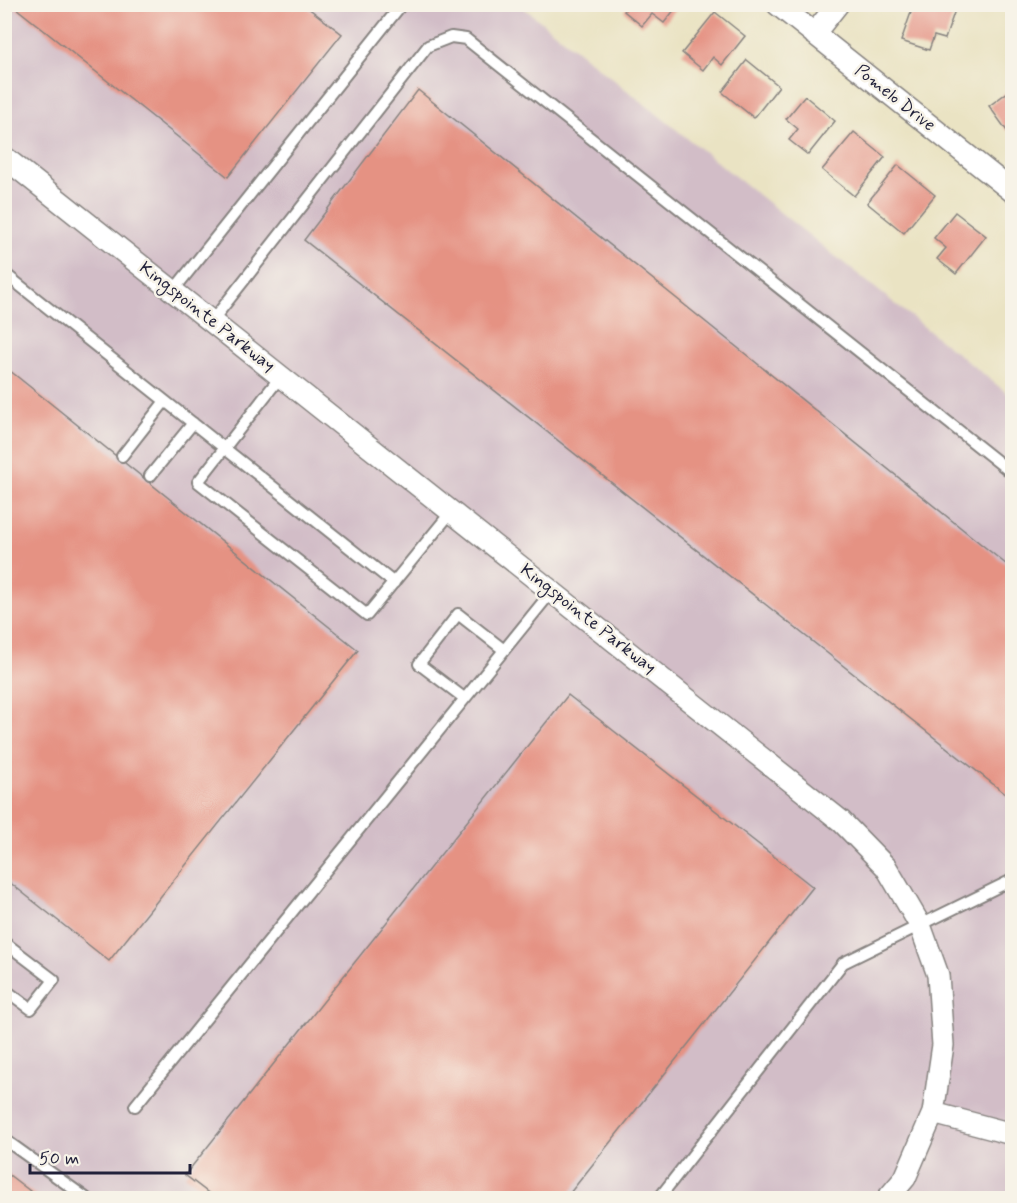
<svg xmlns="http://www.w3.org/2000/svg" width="1017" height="1203" font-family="Mynerve,sans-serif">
<rect width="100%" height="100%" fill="#f7f3e8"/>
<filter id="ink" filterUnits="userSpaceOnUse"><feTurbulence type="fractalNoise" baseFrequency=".0167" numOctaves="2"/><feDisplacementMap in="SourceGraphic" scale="12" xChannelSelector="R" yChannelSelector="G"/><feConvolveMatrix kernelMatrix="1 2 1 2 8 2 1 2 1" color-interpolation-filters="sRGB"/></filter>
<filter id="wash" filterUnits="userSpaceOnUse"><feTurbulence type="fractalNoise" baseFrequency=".008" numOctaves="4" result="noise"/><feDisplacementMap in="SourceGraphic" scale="24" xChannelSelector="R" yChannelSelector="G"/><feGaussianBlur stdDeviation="1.35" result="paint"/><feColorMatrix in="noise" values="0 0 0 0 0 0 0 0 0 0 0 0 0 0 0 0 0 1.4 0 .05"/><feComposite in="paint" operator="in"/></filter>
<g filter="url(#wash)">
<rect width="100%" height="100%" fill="#eae3c3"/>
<path fill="#d2bdc7" d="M 5,5 L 520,5 L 1012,397 L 1012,1198 L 5,1198 Z"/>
<g id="blocks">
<path fill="#e59283" d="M 11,4 L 303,4 L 342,34 L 228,177 Z
M 629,4 L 679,4 L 664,23 L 652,14 L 642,26 L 624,11 Z
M 914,4 L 957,4 L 945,39 L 934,36 L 929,50 L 901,41 Z
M 715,12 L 745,36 L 722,65 L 713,57 L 703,70 L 682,53 Z
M 747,60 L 779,86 L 754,118 L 722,92 Z
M 1012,89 L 1012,127 L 1007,131 L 989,106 Z
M 418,90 L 1012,569 L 1012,799 L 304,240 Z
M 805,96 L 835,121 L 808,155 L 789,140 L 798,129 L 786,119 Z
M 854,132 L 885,157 L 854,196 L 822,170 Z
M 898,165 L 935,195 L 904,233 L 867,203 Z
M 955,212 L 986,236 L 956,274 L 937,259 L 946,248 L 934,238 Z
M 4,366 L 358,650 L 109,961 L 4,878 Z
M 568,695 L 813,887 L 566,1198 L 215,1198 L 185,1175 Z
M 4,1171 L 39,1198 L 4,1198 Z"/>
</g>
</g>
<g filter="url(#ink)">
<use href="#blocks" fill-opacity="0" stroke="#86827f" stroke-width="1.5"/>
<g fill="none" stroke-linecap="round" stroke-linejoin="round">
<g stroke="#86827f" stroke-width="14">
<path id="lane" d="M 4,273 L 394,583
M 173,291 L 402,4
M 212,321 L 428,46 L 451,37 L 466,39 L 1012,473
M 281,376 L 198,482 L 367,615 L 452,511
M 122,456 L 165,401
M 150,476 L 193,423
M 464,698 L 419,664 L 458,614 L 504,650
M 4,942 L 54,980 L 31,1009 L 4,989
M 135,1106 L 552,591
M 4,1139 L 86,1198
M 659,1198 L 843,963 L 1012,880"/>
</g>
<g stroke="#86827f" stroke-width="24">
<path id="street" d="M 777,4 L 1012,191
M 814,34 L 838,4
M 4,157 L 841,821 L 886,867 L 920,925 L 938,975 L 943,1045 L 933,1113 L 905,1178 L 888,1198
M 933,1113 L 1012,1134"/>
</g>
<use href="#lane" stroke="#fff" stroke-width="10"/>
<use href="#street" stroke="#fff" stroke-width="21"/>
</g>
</g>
<g text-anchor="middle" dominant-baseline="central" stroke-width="5" stroke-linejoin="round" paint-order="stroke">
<g font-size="18" fill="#22223b" stroke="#f7f3e8">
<text transform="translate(895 98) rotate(38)">Pomelo Drive</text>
<text transform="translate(207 317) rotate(38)">Kingspointe Parkway</text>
<text transform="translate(588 619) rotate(38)">Kingspointe Parkway</text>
</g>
</g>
<rect width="1017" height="1203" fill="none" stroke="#f7f3e8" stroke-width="24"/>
<path d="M30 1164v9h160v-9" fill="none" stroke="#22223b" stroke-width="3"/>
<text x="39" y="1164" font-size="18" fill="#22223b" stroke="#f7f3e8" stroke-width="4.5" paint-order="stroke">50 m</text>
</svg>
